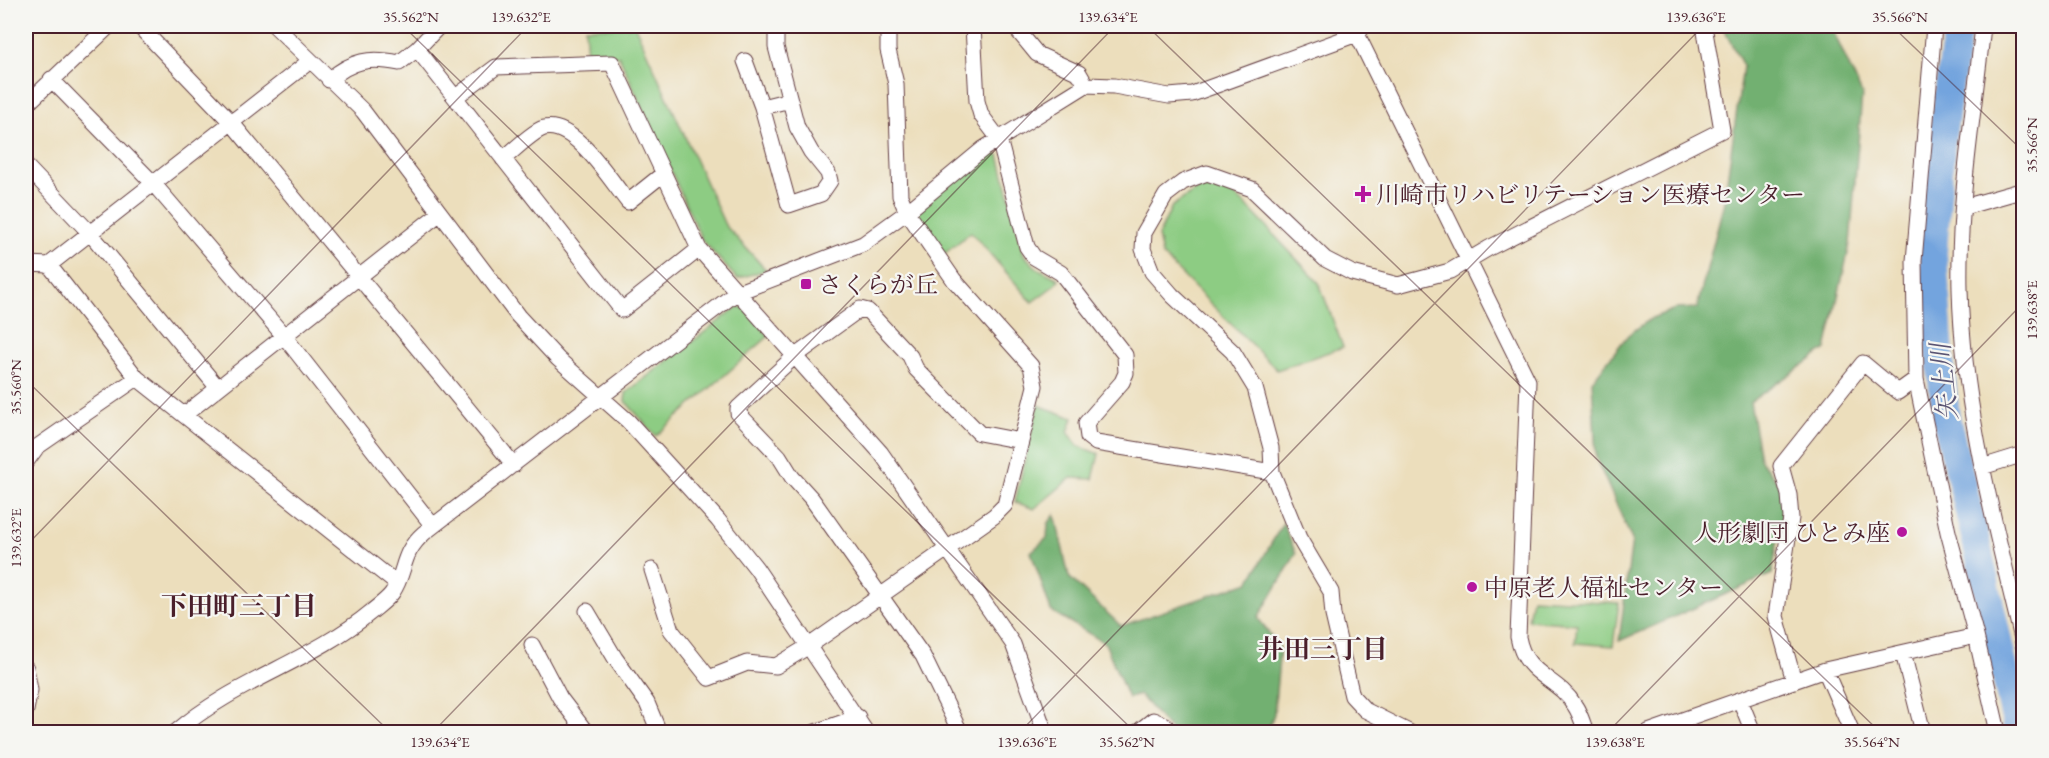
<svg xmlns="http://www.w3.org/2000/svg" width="2049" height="758" font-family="'EB Garamond','Noto Serif JP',serif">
<rect width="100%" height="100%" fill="#f6f6f2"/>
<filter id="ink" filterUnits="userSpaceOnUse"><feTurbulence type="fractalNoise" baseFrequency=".0167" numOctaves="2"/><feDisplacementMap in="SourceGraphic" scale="12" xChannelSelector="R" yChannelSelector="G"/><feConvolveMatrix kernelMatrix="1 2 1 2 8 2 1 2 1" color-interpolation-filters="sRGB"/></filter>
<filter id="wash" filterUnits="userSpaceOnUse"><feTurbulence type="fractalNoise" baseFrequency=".008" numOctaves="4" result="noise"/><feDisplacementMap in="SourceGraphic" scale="24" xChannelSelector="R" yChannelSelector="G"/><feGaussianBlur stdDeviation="1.35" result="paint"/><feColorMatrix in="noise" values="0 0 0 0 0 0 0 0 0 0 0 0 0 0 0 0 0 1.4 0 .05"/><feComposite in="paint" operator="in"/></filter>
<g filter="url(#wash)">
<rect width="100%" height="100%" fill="#ecdebc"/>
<path fill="#8dcc83" stroke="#6c7657" stroke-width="1.5" d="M 635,26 L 725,225 L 766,270 L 737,279 L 702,240 L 619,56 L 587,56 L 585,28 Z
M 989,152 L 999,155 L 1024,255 L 1037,268 L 1059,279 L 1055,285 L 1032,302 L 971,232 L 943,255 L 917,215 L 919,207 Z
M 1201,187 L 1229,191 L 1246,205 L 1319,283 L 1343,347 L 1277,370 L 1162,255 L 1158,236 L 1172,206 Z
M 737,307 L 744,307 L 769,336 L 656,436 L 625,401 L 626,393 Z
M 1038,405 L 1073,418 L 1068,432 L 1078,446 L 1099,454 L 1093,479 L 1071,478 L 1034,509 L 1015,502 Z
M 1532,598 L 1619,603 L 1613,646 L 1575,643 L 1577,624 L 1528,620 Z"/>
<path fill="#72b071" stroke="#5e684e" stroke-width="1.5" d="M 1722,26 L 1834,26 L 1834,33 L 1862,94 L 1850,244 L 1826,349 L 1750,402 L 1760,459 L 1786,494 L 1772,574 L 1619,641 L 1632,540 L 1596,458 L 1592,381 L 1628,335 L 1652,318 L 1675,309 L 1697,308 L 1724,202 L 1743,66 Z
M 1055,514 L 1069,577 L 1121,626 L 1249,582 L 1283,523 L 1296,554 L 1258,618 L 1280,648 L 1274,714 L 1267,732 L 1172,732 L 1140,695 L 1128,698 L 1105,643 L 1051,611 L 1031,552 L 1047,538 L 1048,524 Z"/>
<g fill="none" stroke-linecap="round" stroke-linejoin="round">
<path stroke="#73a4de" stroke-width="28" d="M 1958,26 L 1941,143 L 1933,253 L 1941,370 L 1946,418 L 1976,541 L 2018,732"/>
</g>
</g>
<g filter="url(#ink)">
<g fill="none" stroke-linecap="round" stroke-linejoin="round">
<g stroke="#623c41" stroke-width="17">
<path id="street" d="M 139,26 L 231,122 L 514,465
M 275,26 L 363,111 L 518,316 L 558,359 L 628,421 L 718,520 L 756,568 L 866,732
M 776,26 L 776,47 L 797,127 L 811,152 L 828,173 L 830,181 L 821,194 L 789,205 L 762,107 L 790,100
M 973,26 L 977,101 L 981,115 L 999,139 L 1027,247 L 1034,257 L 1061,273 L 1125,355 L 1126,373 L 1122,382 L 1086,423 L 1088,437 L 1096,443 L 1272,472
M 1014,26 L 1037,54 L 1079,73 L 1086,85
M 1934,26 L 1914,261 L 1916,379 L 1948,532 L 1976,636 L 1998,732
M 1983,26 C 1974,112 1958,201 1960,289 C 1963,411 1996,528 2024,647
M 1357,34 L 1528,381 L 1518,637 C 1525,677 1557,676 1575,706 C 1580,713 1583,724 1586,732
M 417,49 L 622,310 L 699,249
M 745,61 L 762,107
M 51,79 L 152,182 L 284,336 L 433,526
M 329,80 C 352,60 370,57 399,63 L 417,49 L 439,26
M 457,96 L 496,67 L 612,63 L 699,249 L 881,453 L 1013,644 L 1045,732
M 26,105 L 109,26
M 503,159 C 512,152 533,131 544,128 C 575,121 610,180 628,202 L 663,174
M 26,166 L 90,233 L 218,388
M 1964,207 L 2024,190
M 26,261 L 28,264 L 49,265 L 310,61
M 49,265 L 137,378 L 396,583
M 184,415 L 440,213
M 26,462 L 37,447 L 137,378
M 1982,467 L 2024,454
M 652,570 L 671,630 L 709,678 L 747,663 L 776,666 L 809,646 L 994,516 L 1005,505 L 1035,386 L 1031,366 L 954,280 L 907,212 L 900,196 L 896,84 L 888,50 L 888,26
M 587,611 L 615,658 L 647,703 L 659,732
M 532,645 L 560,698 L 586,732
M 1903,653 L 1923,732
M 26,668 L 30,690 L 26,710
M 1825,670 L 1852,732
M 1794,681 L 1776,616 L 1791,518 L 1789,495 L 1781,466 L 1863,363 L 1898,392 L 1916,379
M 1740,700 L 1753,732
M 176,732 C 234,681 312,661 371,612 C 378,606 387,600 392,593 C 407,571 400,554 424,533 L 736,293 L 863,244 L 907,212 L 983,149 L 1086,85 L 1114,86 L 1169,96 L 1192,94 L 1357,34 L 1364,26
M 815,732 L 858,717
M 960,732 L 923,656 L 812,499 L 792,477 L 779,456 L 738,413 L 738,408 L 794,357 L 860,309 L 868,311 L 910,356 L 916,369 L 979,433 L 1021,441
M 1138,732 L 1153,720 L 1165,725 L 1169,732
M 1409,732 L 1365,710 L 1352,696 L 1333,615 L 1331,592 L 1299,538 L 1272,472 L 1271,448 L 1255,388 L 1233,352 L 1172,295 L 1152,272 L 1143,249 L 1144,233 L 1166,195 L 1183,182 L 1207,173 L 1252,189 L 1325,259 L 1352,273 L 1398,285 L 1450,271 L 1489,248 L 1722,130 L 1704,26
M 1648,732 L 1825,670 L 1976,636"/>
</g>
<use href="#street" stroke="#fff" stroke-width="15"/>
</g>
</g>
<path fill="none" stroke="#4a1f2b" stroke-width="1.5" stroke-opacity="0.45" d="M 403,26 L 1135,732M 1147,26 L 1880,732M 1892,26 L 2024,152M 26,380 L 390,732M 26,546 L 528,26M 433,732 L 1115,26M 1020,732 L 1703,26M 1608,732 L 2024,302"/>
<g fill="#b5179e" stroke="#f6f6f2" stroke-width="2">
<path d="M1360 185h6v6h6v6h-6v6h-6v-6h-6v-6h6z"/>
<rect x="800" y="278" width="12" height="12" rx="3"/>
<circle cx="1902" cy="532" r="6"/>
<circle cx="1472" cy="587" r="6"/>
</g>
<g text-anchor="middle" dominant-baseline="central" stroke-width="4.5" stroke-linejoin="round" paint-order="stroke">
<g font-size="24" fill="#4a1f2b" stroke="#f6f6f2" text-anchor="start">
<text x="1376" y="194">川崎市リハビリテーション医療センター</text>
<text x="818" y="284">さくらが丘</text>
<text x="1890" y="532" text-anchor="end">人形劇団 ひとみ座</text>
<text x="1484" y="587">中原老人福祉センター</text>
</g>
<g font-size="26" font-style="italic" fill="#5a5473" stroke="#f6f6f2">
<text transform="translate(1944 382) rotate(-96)">矢上川</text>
</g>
<g font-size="26" font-weight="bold" fill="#4a1f2b" stroke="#f6f6f2">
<text x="239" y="606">下田町三丁目</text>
<text x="1323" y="649">井田三丁目</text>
</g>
</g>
<rect width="2049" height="758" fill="none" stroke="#f6f6f2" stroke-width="66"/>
<rect x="33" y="33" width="1983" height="692" fill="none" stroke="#4a1f2b" stroke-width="2"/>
<g font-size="15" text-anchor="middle" fill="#4a1f2b">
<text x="411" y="22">35.562°N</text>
<text x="521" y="22">139.632°E</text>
<text x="1108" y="22">139.634°E</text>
<text x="1696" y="22">139.636°E</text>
<text x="1900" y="22">35.566°N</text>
<text transform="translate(2032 145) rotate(-90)" y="5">35.566°N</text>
<text transform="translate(2032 310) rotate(-90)" y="5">139.638°E</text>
<text transform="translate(16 387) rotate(-90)" y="5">35.560°N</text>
<text transform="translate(16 538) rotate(-90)" y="5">139.632°E</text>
<text x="440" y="747">139.634°E</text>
<text x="1027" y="747">139.636°E</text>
<text x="1127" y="747">35.562°N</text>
<text x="1615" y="747">139.638°E</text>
<text x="1872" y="747">35.564°N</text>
</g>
</svg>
